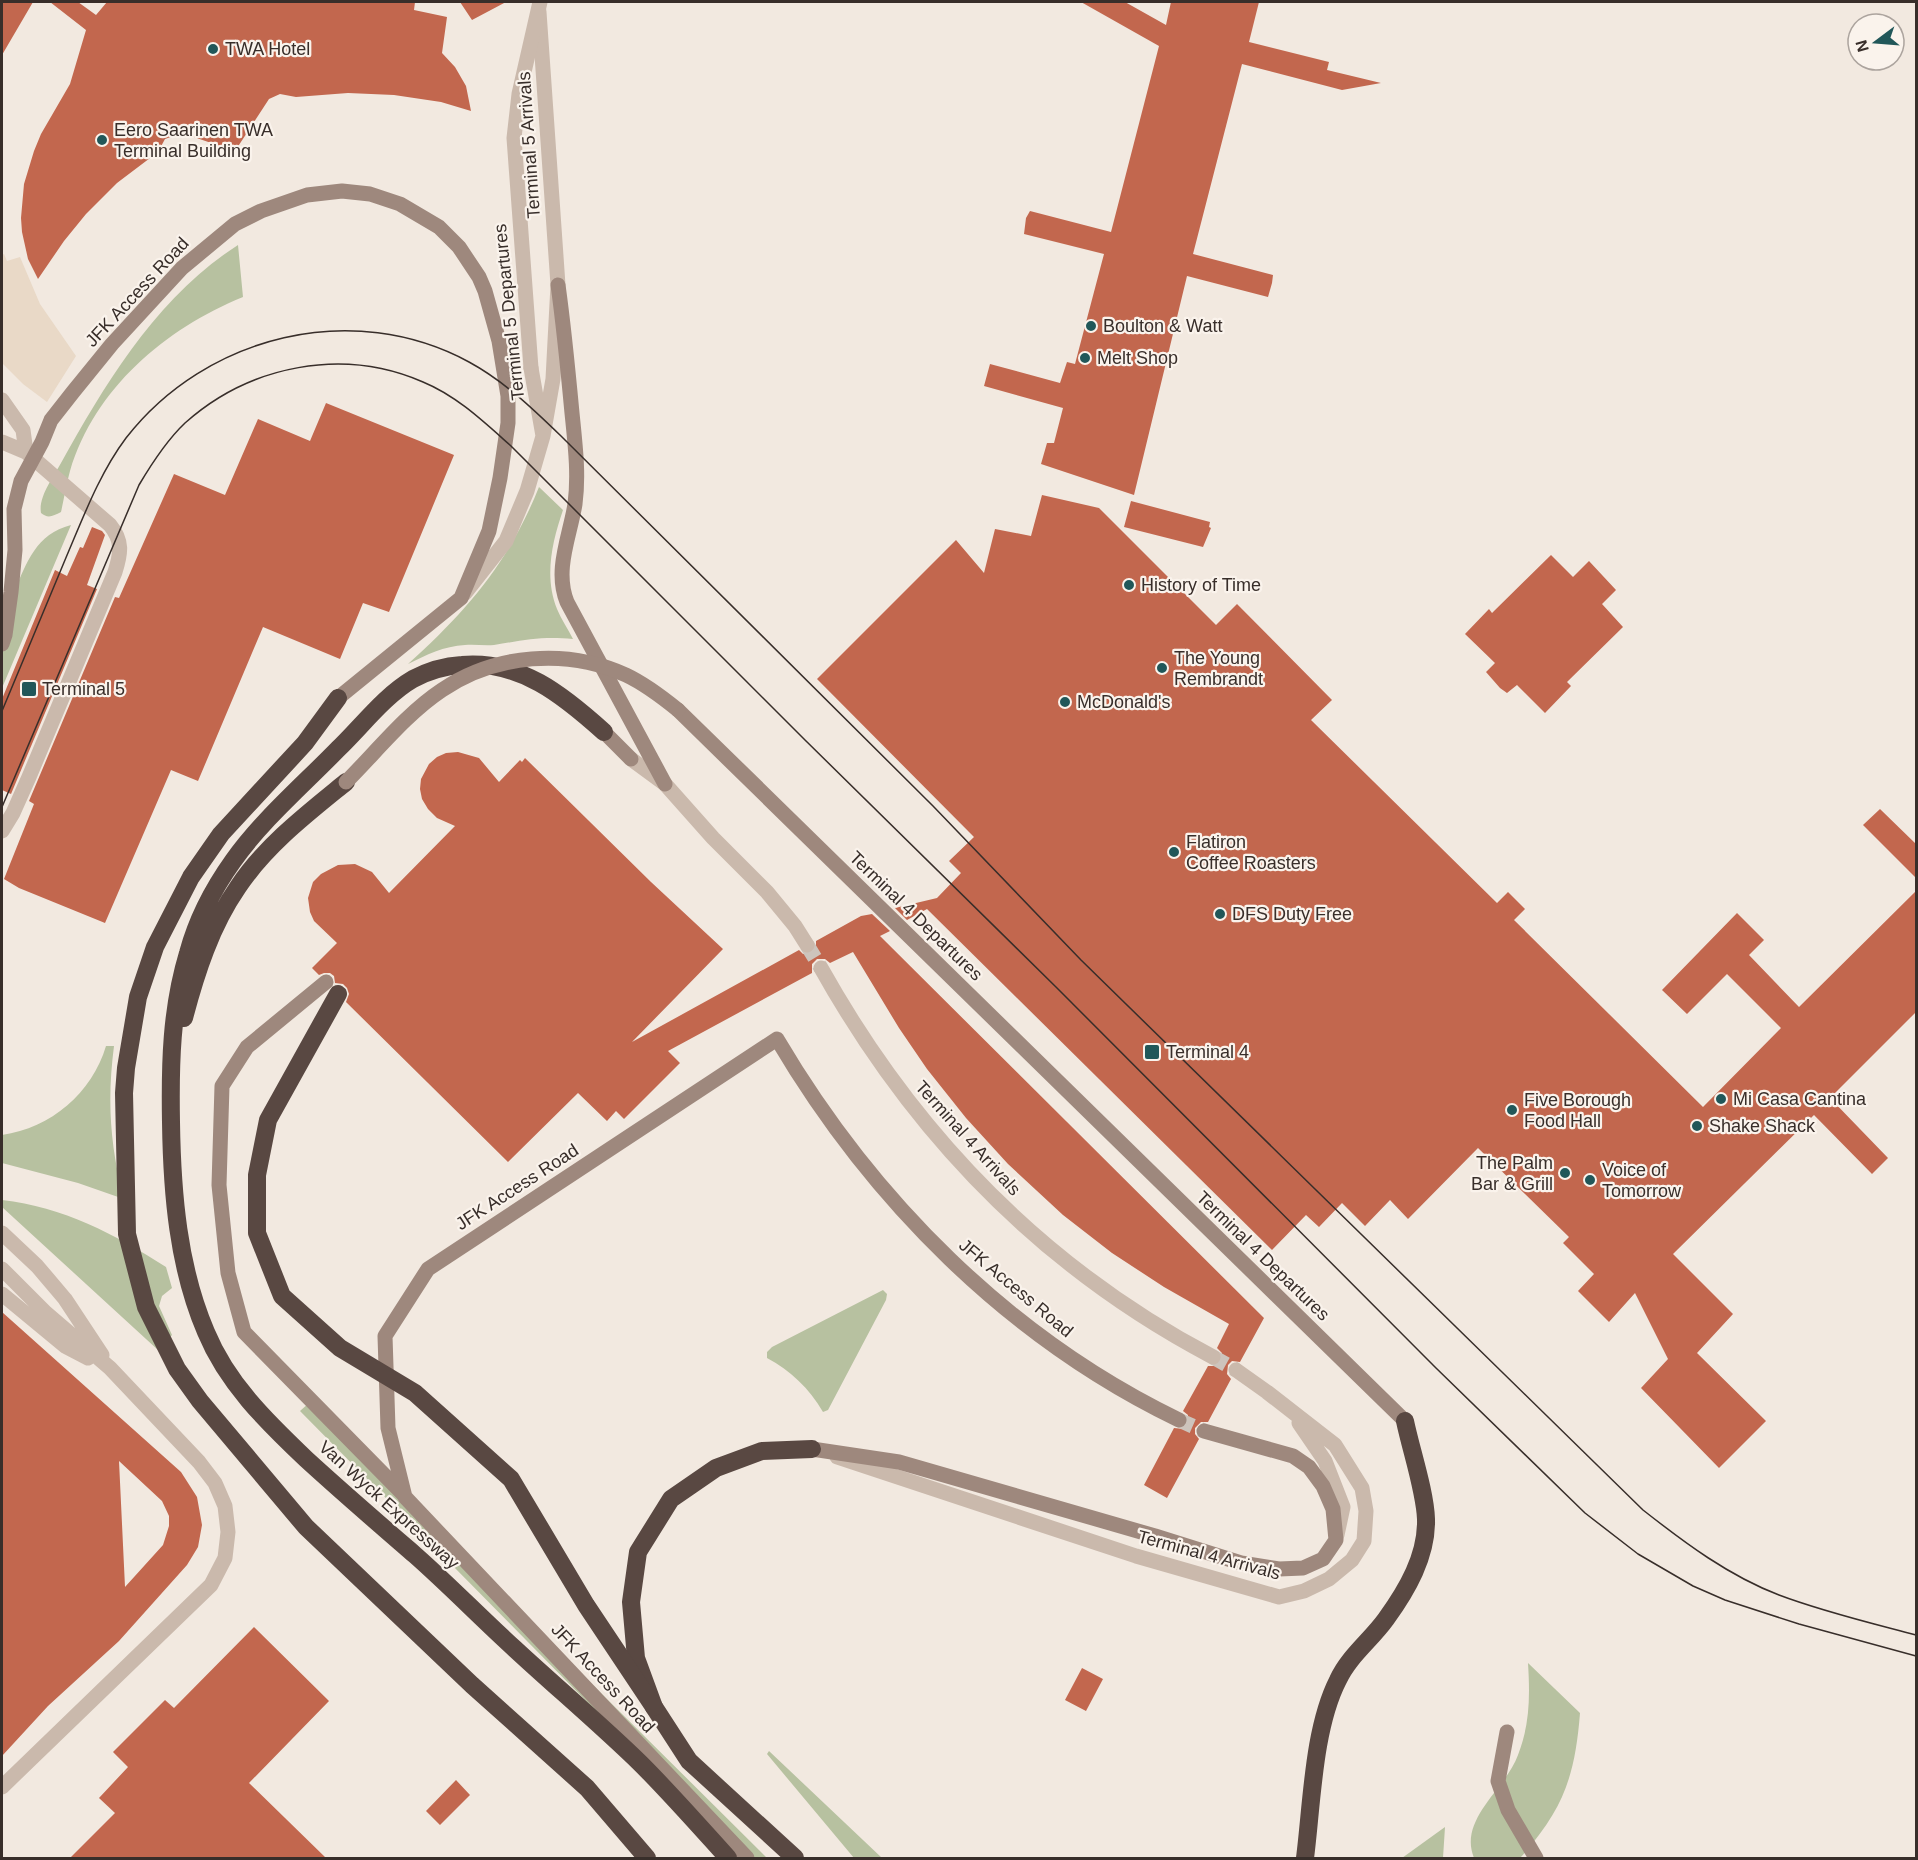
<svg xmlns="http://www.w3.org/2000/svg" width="1918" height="1860" font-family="Helvetica,sans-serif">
<rect width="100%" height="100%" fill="#f2e9e0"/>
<path fill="#b7c1a0" d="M 238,245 L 243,297 C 165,329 95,388 70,471 C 66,485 64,499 61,512 C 53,516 48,519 41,513 C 38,497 54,476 61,463 C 106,382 158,296 238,245 Z
M 539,487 L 563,510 C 552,542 544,577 557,609 C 561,619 568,629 573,639 C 542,636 524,640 494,645 C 484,646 475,644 465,645 C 444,646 426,655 408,664 C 467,611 509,562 539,487 Z
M 71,525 L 2,688 C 2,667 0,643 2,622 C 3,613 10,602 14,592 C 27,562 36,534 71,525 Z
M 106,1046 L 114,1046 C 107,1100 110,1144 123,1196 L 121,1198 L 78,1183 L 2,1163 L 2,1135 C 51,1128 92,1093 106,1046 Z
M 2,1200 C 63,1207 115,1234 166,1267 L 172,1288 L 162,1296 L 159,1306 L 172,1335 L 158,1350 L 2,1207 Z
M 883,1290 L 887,1294 L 886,1300 L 828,1410 L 823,1412 C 809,1388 791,1371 767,1358 L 767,1352 L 772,1347 Z
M 309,1403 L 767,1858 L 741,1858 L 300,1411 Z
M 1528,1663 L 1580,1713 C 1575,1777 1563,1810 1520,1858 L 1474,1858 C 1458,1819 1506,1789 1518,1755 C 1530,1724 1530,1696 1528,1663 Z
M 769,1751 L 882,1858 L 854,1858 L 767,1754 Z
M 1445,1827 L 1443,1858 L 1402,1858 Z"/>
<path fill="#e9d9c7" d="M 4,254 L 7,261 L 20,257 L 40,304 L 76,356 L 47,402 L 23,384 L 2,363 L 2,255 Z"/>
<path fill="#c2674e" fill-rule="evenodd" d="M 2,2 L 33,2 L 2,55 Z
M 50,2 L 78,2 L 96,15 L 107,2 L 415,2 L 414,10 L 447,17 L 442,53 L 455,67 L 466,86 L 471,111 L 441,102 L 394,95 L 348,93 L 296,97 L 280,94 L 269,99 L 237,148 L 220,146 L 182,133 L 165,139 L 158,152 L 117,183 L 86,214 L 64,241 L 38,279 L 28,259 L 22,232 L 21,218 L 24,184 L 34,151 L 41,134 L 70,84 L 86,30 Z
M 460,2 L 506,2 L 472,20 Z
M 1081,2 L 1125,2 L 1166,25 L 1171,2 L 1259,2 L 1249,42 L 1329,62 L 1327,70 L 1381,83 L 1342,90 L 1242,64 L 1193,254 L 1273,275 L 1272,283 L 1268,297 L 1187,276 L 1134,495 L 1041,464 L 1047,443 L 1054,443 L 1063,408 L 984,386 L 990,364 L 1060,383 L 1067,362 L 1075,364 L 1104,254 L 1024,234 L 1026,218 L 1030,211 L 1111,232 L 1159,46 Z
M 326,403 L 454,455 L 389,612 L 363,603 L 340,659 L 263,627 L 198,781 L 171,770 L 105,923 L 19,888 L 4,879 L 34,804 L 29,801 L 115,597 L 119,598 L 174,474 L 225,495 L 258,419 L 310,441 Z
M 1042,495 L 1099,508 L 1216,625 L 1237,604 L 1332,700 L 1311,720 L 1497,903 L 1508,892 L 1525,909 L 1514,920 L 1703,1107 L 1781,1028 L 1727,974 L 1687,1014 L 1662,990 L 1737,913 L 1764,940 L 1749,955 L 1799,1007 L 1917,890 L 1917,1011 L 1830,1098 L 1888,1158 L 1872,1174 L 1814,1115 L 1673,1254 L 1733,1314 L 1697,1353 L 1766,1421 L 1719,1468 L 1641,1388 L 1668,1359 L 1635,1293 L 1609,1322 L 1578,1291 L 1594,1274 L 1563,1243 L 1569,1237 L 1478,1148 L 1408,1219 L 1390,1200 L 1365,1226 L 1342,1203 L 1319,1227 L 1306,1215 L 1272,1250 L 927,909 L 907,920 L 895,908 L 937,898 L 961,873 L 949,861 L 974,837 L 817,679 L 956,540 L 984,573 L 995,529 L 1031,536 Z
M 1131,501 L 1210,522 L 1209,527 L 1211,528 L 1203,547 L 1124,527 Z
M 92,527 L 102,531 L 105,535 L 87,585 L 97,589 L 11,794 L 2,790 L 2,699 L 55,570 L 67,576 L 80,547 L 83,548 Z
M 1551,555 L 1573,577 L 1589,561 L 1616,590 L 1602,604 L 1623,627 L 1567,682 L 1571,686 L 1545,713 L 1517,685 L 1507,693 L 1500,688 L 1486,672 L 1495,663 L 1465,634 L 1489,609 L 1492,613 Z
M 458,752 L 479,758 L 499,782 L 520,760 L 522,762 L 525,758 L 651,882 L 723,949 L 632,1042 L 799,950 L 803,954 L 812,953 L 816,949 L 816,941 L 861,916 L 872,914 L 890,931 L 880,936 L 1264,1318 L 1240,1362 L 1232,1361 L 1228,1365 L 1227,1374 L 1231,1379 L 1208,1422 L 1201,1422 L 1195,1428 L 1195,1434 L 1199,1439 L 1167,1498 L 1144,1485 L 1174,1428 L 1184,1429 L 1188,1424 L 1188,1415 L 1183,1411 L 1208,1366 L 1217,1366 L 1222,1361 L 1222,1353 L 1217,1348 L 1229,1324 L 1164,1287 L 1112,1253 L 1063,1215 L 1008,1164 L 966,1118 L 927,1069 L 899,1028 L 853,952 L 830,963 L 825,959 L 817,959 L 812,964 L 812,973 L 668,1051 L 680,1063 L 624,1119 L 616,1111 L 607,1121 L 578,1093 L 508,1162 L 346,1002 L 349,994 L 347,988 L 343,984 L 335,983 L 334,976 L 330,973 L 324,973 L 319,975 L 312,968 L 337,943 L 314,921 L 310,912 L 308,898 L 313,882 L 321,874 L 338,865 L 355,864 L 372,872 L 389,893 L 455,826 L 437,818 L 428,809 L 422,799 L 420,789 L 421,779 L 429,764 L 437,757 L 446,753 Z
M 1880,809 L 1917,845 L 1917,879 L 1863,825 Z
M 2,1312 L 181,1472 L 197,1497 L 202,1525 L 198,1547 L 187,1565 L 119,1641 L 48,1706 L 2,1756 ZM 119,1461 L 162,1501 L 169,1516 L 169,1526 L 163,1545 L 125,1587 Z
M 254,1627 L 329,1701 L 249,1783 L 326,1858 L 70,1858 L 115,1813 L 99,1798 L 128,1767 L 113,1752 L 165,1700 L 174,1708 Z
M 1082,1668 L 1103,1679 L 1086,1711 L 1065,1700 Z
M 456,1780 L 470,1795 L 440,1825 L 426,1811 Z"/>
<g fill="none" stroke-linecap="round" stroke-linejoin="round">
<path stroke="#cdc4bc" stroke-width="15" stroke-dasharray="15 8" stroke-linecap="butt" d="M 807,945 L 821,968
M 1213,1357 L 1236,1370"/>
<path stroke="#cdc4bc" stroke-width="15" stroke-dasharray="15 8" stroke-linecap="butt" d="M 1179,1420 L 1204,1431"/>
<path stroke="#cab9ac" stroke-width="15" d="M 539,12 L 558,285 L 553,379 L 543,436
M 2,400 L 23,430 L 26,452 L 110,525 C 123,541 121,553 115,572 L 29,777 L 13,813 L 2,831
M 2,442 L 26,452
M 465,593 L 506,541 L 527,491 L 543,436 L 531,368
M 631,759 L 665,784 L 713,838 L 767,892 L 795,926 L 807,945
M 821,968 C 915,1136 1042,1267 1213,1357
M 2,1233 L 37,1266 L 65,1299 L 102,1355
M 2,1269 L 46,1313 L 110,1368 L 199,1462 L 215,1483 L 225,1506 L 228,1532 L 225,1558 L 211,1585 L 2,1787
M 2,1294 L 65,1346 L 88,1358
M 1299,1423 L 1325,1461 L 1343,1507 L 1337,1535
M 837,1457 L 1136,1556 L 1279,1597 L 1304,1591 L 1329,1579 L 1352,1560 L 1364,1541 L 1366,1511 L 1362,1488 L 1335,1445 L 1267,1392 L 1236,1370"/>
<path stroke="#9e887d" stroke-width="15" d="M 558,285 C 564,328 568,370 572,413 C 575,443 579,474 575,504 C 570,536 554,570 567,602 L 665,784
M 2,644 L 5,635 L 11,592 L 15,550 L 14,509 L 21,481 L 42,442 L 51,420 L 73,392 L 112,344 L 182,268 L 235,224 L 261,211 L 307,195 L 342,191 L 370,194 L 400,204 L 439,227 L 459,247 L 479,277 L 485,291 L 499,341 L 508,396 L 508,423 L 500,478 L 489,531 L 461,598 L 338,698
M 678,710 L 1405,1421
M 604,732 L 631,759
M 326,982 L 247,1047 L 222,1086 L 219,1185 L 228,1273 L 244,1332 L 405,1496
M 812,1449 L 899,1462 L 1155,1536 L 1241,1563 L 1279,1569 L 1303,1568 L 1323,1559 L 1336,1540 L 1333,1509 L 1323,1486 L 1309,1467 L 1293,1456 L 1204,1431
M 1507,1732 L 1498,1781 L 1508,1810 L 1536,1858
M 747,1858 L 405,1497 L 388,1428 L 385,1336 L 428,1269 L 777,1039 C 872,1200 1009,1338 1179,1420"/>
<path stroke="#594842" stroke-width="18" d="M 338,698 L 305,743 L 221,834 L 191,877 L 155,947 L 138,997 L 126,1068 L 124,1093 L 127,1234 L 146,1307 L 177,1369 L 200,1401 L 306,1527 L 472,1685 L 587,1788 L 647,1858
M 604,732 C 563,695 520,660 462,665 C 445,666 428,671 413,679 C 384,696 362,726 338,749 C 303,785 262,820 233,861 C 213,889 197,920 188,953 C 171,1009 170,1065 171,1122 C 172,1193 178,1267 206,1332 C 227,1383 266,1421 306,1459 C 342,1492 378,1523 415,1555 C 449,1585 481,1618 515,1649 C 556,1687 600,1724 641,1764 C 671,1794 700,1827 728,1858
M 184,1018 C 196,972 211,926 238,887 C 266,845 308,813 346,782
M 795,1858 L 689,1761 L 654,1707 L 636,1658 L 631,1602 L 638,1552 L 671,1499 L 716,1468 L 762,1451 L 812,1449
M 1305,1858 C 1312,1804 1313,1729 1338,1680 C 1349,1656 1371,1640 1386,1619 C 1407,1590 1427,1556 1426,1519 C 1425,1491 1411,1450 1405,1421"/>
<path stroke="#382e2a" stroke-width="1.5" d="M 2,711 C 23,660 44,610 65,560 C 83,518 99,474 126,438 C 206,335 353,299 469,362 C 504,381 532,408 561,436 L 933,806 L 1081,960 L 1643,1510 C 1685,1543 1729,1576 1779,1595 C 1824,1612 1871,1623 1916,1635
M 2,807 L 139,485 C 152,463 166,441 185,423 C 250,365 343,347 423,382 C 457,396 484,422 511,446 L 805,740 L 1057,988 L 1436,1368 L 1585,1513 L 1638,1554 L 1693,1586 L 1725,1600 L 1799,1624 L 1916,1656"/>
<path stroke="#cab9ac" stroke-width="15" d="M 531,368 L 514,138 L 519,94 L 540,2"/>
<path stroke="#9e887d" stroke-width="15" d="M 346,782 C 377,751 406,714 442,690 C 495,654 567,648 626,675 C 645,684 662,697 678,710"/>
<path stroke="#594842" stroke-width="18" d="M 338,994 L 268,1120 L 257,1175 L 257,1233 L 282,1296 L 340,1348 L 415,1393 L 511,1479 L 586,1605 L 654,1707"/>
</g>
<g fill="#215759" stroke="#faf3ec" stroke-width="2">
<circle cx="213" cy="49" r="6"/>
<circle cx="102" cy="140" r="6"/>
<circle cx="1091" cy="326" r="6"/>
<circle cx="1085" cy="358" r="6"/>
<circle cx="1129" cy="585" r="6"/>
<circle cx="1162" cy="668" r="6"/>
<rect x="21" y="681" width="16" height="16" rx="3"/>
<circle cx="1065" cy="702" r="6"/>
<circle cx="1174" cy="852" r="6"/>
<circle cx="1220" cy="914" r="6"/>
<rect x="1144" y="1044" width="16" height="16" rx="3"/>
<circle cx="1721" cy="1099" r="6"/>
<circle cx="1512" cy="1110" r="6"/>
<circle cx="1697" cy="1126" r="6"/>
<circle cx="1565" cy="1173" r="6"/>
<circle cx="1590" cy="1180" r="6"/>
</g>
<g text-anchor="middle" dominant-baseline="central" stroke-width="4.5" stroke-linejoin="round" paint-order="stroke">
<g font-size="18" fill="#382e2a" stroke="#faf3ec" text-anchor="start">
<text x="225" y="49">TWA Hotel</text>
<text x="114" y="130">Eero Saarinen TWA<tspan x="114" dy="21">Terminal Building</tspan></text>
<text x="1103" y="326">Boulton &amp; Watt</text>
<text x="1097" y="358">Melt Shop</text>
<text x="1141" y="585">History of Time</text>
<text x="1174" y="658">The Young<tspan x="1174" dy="21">Rembrandt</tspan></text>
<text x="42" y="689">Terminal 5</text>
<text x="1077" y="702">McDonald's</text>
<text x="1186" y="842">Flatiron<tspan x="1186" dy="21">Coffee Roasters</tspan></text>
<text x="1232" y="914">DFS Duty Free</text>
<text x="1166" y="1052">Terminal 4</text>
<text x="1733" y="1099">Mi Casa Cantina</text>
<text x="1524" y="1100">Five Borough<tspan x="1524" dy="21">Food Hall</tspan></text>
<text x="1709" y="1126">Shake Shack</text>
<text x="1553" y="1163" text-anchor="end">The Palm<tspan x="1553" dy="21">Bar &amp; Grill</tspan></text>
<text x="1602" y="1170">Voice of<tspan x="1602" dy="21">Tomorrow</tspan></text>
</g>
<g font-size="18" fill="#382e2a" stroke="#faf3ec">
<text transform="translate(529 145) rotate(-94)">Terminal 5 Arrivals</text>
<text transform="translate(137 292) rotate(-47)">JFK Access Road</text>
<text transform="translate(509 312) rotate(-96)">Terminal 5 Departures</text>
<text transform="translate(916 916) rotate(44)">Terminal 4 Departures</text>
<text transform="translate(968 1138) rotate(48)">Terminal 4 Arrivals</text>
<text transform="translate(517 1187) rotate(-33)">JFK Access Road</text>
<text transform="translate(1263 1256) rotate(44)">Terminal 4 Departures</text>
<text transform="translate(1016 1288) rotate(40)">JFK Access Road</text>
<text transform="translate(389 1505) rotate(42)">Van Wyck Expressway</text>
<text transform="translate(1209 1555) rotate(15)">Terminal 4 Arrivals</text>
<text transform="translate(603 1678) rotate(47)">JFK Access Road</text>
</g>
</g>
<rect width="1918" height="1860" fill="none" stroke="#382e2a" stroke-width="6"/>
<g transform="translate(1876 42) rotate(254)"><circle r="28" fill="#faf3ec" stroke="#aca49e" stroke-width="1.5"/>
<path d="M0-4.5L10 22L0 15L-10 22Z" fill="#215759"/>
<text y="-9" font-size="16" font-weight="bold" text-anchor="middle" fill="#382e2a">N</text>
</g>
</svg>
